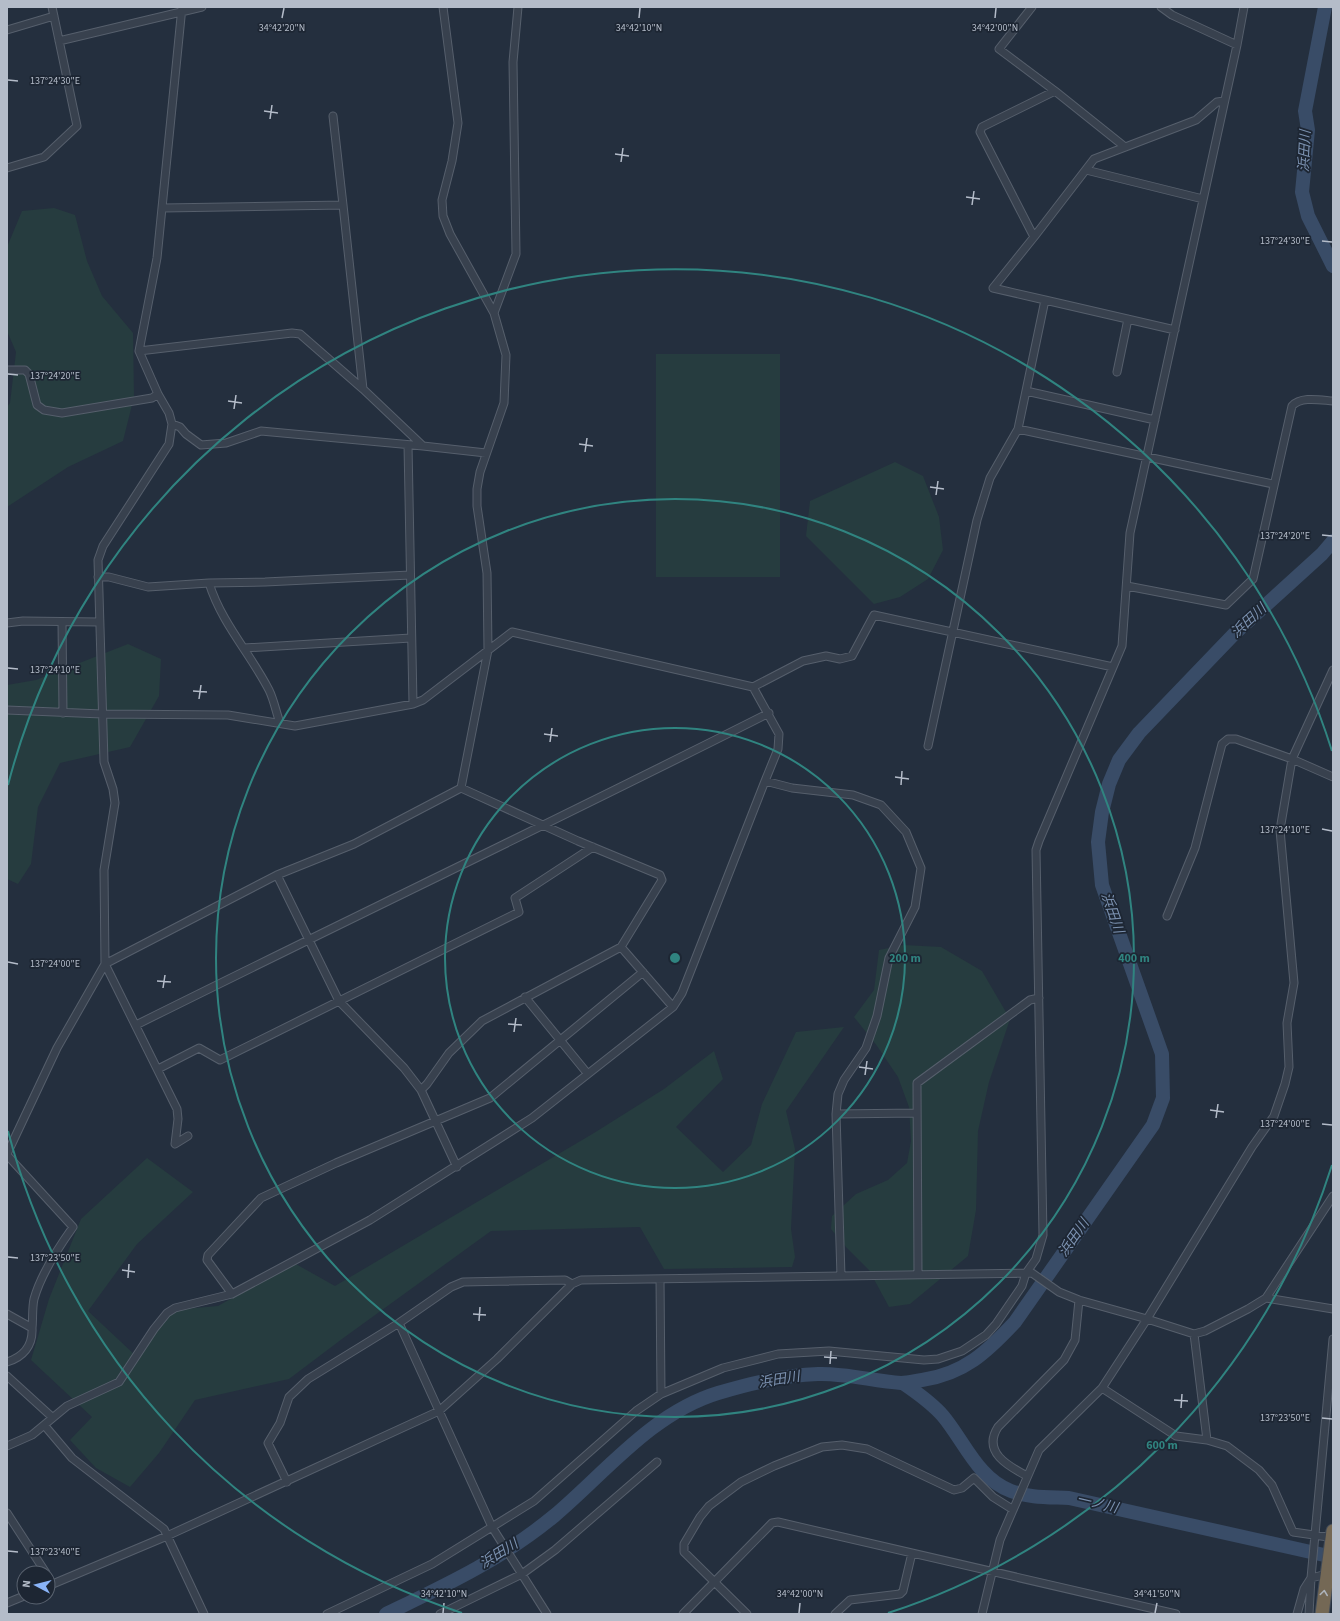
<svg xmlns="http://www.w3.org/2000/svg" width="1340" height="1621" font-family="'Source Sans 3','Noto Sans JP',sans-serif">
<rect width="100%" height="100%" fill="#242f3e"/>
<path fill="#263c3f" d="M 54,208 L 75,215 L 87,261 L 102,296 L 133,333 L 134,397 L 123,441 L 68,467 L 7,507 L 7,407 L 10,403 L 16,352 L 7,331 L 7,247 L 22,211 Z
M 656,354 L 780,354 L 780,577 L 656,577 Z
M 895,462 L 923,476 L 939,517 L 943,550 L 928,579 L 900,597 L 874,604 L 806,536 L 810,501 Z
M 128,644 L 161,659 L 159,696 L 130,747 L 60,763 L 38,807 L 31,864 L 18,884 L 7,879 L 7,685 L 36,680 Z
M 904,945 L 941,947 L 982,971 L 1010,1019 L 989,1082 L 978,1131 L 976,1210 L 968,1256 L 910,1304 L 889,1307 L 869,1270 L 846,1247 L 831,1229 L 832,1216 L 856,1194 L 888,1180 L 907,1163 L 911,1141 L 909,1107 L 898,1077 L 877,1046 L 854,1017 L 874,990 L 879,950 Z
M 844,1027 L 786,1111 L 795,1149 L 791,1229 L 795,1257 L 792,1267 L 664,1269 L 640,1227 L 491,1231 L 342,1339 L 289,1379 L 195,1400 L 159,1453 L 130,1487 L 96,1468 L 70,1440 L 92,1417 L 31,1360 L 49,1299 L 81,1219 L 147,1158 L 193,1192 L 137,1244 L 88,1311 L 136,1356 L 173,1310 L 218,1306 L 294,1263 L 335,1286 L 594,1133 L 664,1089 L 714,1051 L 723,1079 L 676,1127 L 723,1172 L 751,1145 L 762,1104 L 796,1032 Z"/>
<g fill="none" stroke-linecap="round" stroke-linejoin="round">
<path stroke="#394c67" stroke-width="14" d="M 1325,7 L 1305,111 L 1308,130 L 1302,192 L 1308,216 L 1333,266
M 903,1383 C 917,1393 931,1402 943,1416 C 964,1441 978,1479 1011,1491 C 1029,1498 1050,1497 1069,1498 L 1333,1557
M 386,1614 C 446,1585 502,1559 554,1516 C 605,1473 652,1413 718,1393 C 751,1383 784,1375 818,1374 C 845,1373 873,1381 901,1383 C 908,1383 915,1381 922,1380 C 964,1374 987,1352 1015,1322 L 1153,1125 L 1163,1098 L 1162,1054 L 1102,885 L 1098,842 L 1102,812 L 1109,784 L 1119,760 L 1139,733 L 1235,633 L 1322,554 L 1333,541"/>
<g stroke="#565f6c" stroke-width="9">
<path id="street" d="M 443,7 L 458,123 L 452,161 L 442,200 L 443,216 L 450,234 L 494,313
M 1161,7 L 1172,15 L 1237,45
M 7,30 L 54,16
M 59,41 L 202,7
M 1055,91 L 1125,147
M 333,116 L 343,205
M 7,168 L 44,157 L 77,126 L 52,7
M 1086,170 L 1203,199
M 163,208 L 343,205 L 363,389 L 423,446 L 486,453
M 1034,237 L 1094,159 L 1196,120 L 1217,102 L 1224,101
M 1045,300 L 1175,330
M 139,351 L 292,333 L 300,334 L 363,389
M 7,370 L 25,370 L 29,374 L 37,405 L 44,410 L 62,413 L 152,398 L 158,394
M 1117,372 L 1128,319
M 1026,391 L 1155,420
M 172,424 L 180,427 L 186,434 L 201,445 L 226,443 L 261,431 L 423,446
M 1018,429 L 1273,484
M 408,445 L 413,704
M 98,577 L 109,577 L 148,587 L 209,583 L 265,582 L 410,575
M 209,583 C 222,624 250,653 269,690 C 274,700 276,712 280,723
M 1127,586 L 1226,605 L 1253,579 L 1292,406 C 1301,396 1320,400 1333,401
M 62,622 L 63,713
M 7,623 L 23,621 L 99,622
M 244,648 L 411,638
M 1333,670 L 1292,759 L 1280,830 L 1294,983 L 1287,1023 L 1289,1067 L 1285,1084 L 1274,1116 L 1252,1147 L 1147,1319 L 1194,1334 L 1205,1331 L 1248,1309 L 1266,1298 L 1333,1196
M 753,687 L 803,661 L 826,656 L 840,659 L 852,656 L 874,615 L 1113,667
M 7,710 L 102,714 L 228,715 L 295,726 L 413,704 L 423,700 L 512,632 L 753,687 L 779,734 L 778,749 L 765,781 L 792,788 L 853,795 L 881,805 L 906,832 L 921,868 L 915,907 L 889,958 L 877,1016 L 866,1048 L 844,1080 L 838,1094 L 836,1114 L 841,1276
M 928,746 L 977,520 L 990,478 L 1018,429 L 1045,300 L 993,288 L 1034,237 L 980,132 L 982,127 L 1055,91 L 999,49 L 1032,7
M 277,875 L 339,1001 L 404,1068 L 421,1090 L 457,1167
M 1167,916 L 1195,848 L 1222,744 L 1228,739 L 1236,739 L 1292,759 L 1333,777
M 621,947 L 673,1007
M 525,997 L 587,1073
M 136,1025 C 347,920 559,819 769,713
M 158,1069 L 199,1048 L 220,1060 L 519,912 L 515,898 L 593,847
M 421,1090 L 427,1084 L 449,1053 L 482,1021 L 621,947 L 662,880 L 660,875 L 578,841 L 461,788
M 836,1114 L 916,1113
M 188,1136 L 175,1144 L 178,1119 L 177,1109 L 105,964 L 277,875 L 354,844 L 461,788 L 488,650 L 487,573 L 477,506 L 477,489 L 480,472 L 504,403 L 506,355 L 494,313 L 516,254 L 513,62 L 518,7
M 7,1154 L 57,1048 L 105,964 L 104,870 L 115,803 L 113,789 L 104,762 L 98,560 L 103,546 L 169,444 L 172,424 L 169,413 L 158,394 L 139,351 L 157,258 L 182,7
M 7,1155 L 73,1227 C 58,1248 41,1274 34,1299 C 32,1308 33,1319 32,1328
M 918,1274 L 917,1083 L 1030,1000 L 1039,998
M 660,1279 L 661,1394
M 232,1294 L 207,1260 L 208,1255 L 261,1198 L 336,1163 L 490,1098 L 643,972
M 1266,1298 L 1333,1309
M 7,1314 L 32,1328 C 33,1346 23,1357 7,1362
M 399,1323 L 492,1527 L 547,1614
M 1194,1334 L 1207,1440
M 7,1376 L 52,1417
M 1102,1388 L 1176,1436 L 1207,1440 L 1227,1446 L 1259,1470 L 1272,1485 L 1293,1532 L 1328,1537
M 45,1426 L 72,1458 L 164,1529 L 204,1614
M 7,1446 L 32,1435 L 67,1406 L 119,1382 L 154,1329 L 167,1313 L 175,1308 L 232,1294 L 370,1220 L 532,1118 L 673,1007 L 682,993 L 765,781
M 1027,1476 C 1008,1466 982,1452 998,1427 L 1064,1360 L 1075,1340 L 1079,1300
M 287,1482 L 268,1443 L 280,1423 L 289,1397 L 308,1379 L 399,1323 L 451,1287 L 463,1282 L 565,1280 L 572,1284
M 7,1513 L 46,1573
M 48,1586 L 167,1536 L 439,1411 L 497,1359 L 572,1284 L 581,1280 L 1032,1273 L 1059,1292 L 1079,1300 L 1147,1319 L 1102,1388 L 1039,1450 L 1000,1540 L 982,1614
M 7,1603 L 24,1596
M 327,1614 L 432,1564 L 534,1501 L 636,1411 L 661,1394 L 723,1368 L 778,1354 L 829,1351 L 924,1360 L 938,1359 L 962,1351 L 986,1335 L 996,1324 L 1022,1286 L 1026,1273 L 1036,1259 L 1043,1235 L 1036,850 L 1039,841 L 1122,646 L 1130,533 L 1237,45 L 1244,7
M 440,1614 L 522,1574 L 555,1550 L 657,1462
M 683,1614 L 772,1523 L 778,1522 L 1176,1614
M 747,1614 L 684,1552 L 684,1544 L 700,1517 L 709,1506 L 741,1482 L 774,1466 L 822,1447 L 842,1445 L 867,1449 L 954,1490 L 962,1488 L 974,1478 L 993,1497 L 1012,1509
M 835,1614 L 850,1600 L 900,1594 L 903,1591 L 912,1553
M 1297,1614 L 1304,1589 L 1311,1578 L 1323,1575
M 1309,1614 L 1311,1578 L 1333,1339"/>
</g>
<g stroke="#434c59" stroke-width="15">
<path id="highway" d="M 1322,1614 L 1333,1531"/>
</g>
<use href="#street" stroke="#38414e" stroke-width="7"/>
<use href="#highway" stroke="#746855" stroke-width="13"/>
</g>
<defs><path id="oneway-chevron" d="M-2-3.5L2.5 0L-2 3.5" fill="none" stroke-width="1.6" stroke-linecap="round" stroke-linejoin="round"/></defs>
<use stroke="#aeb4bd" href="#oneway-chevron" transform="translate(1324 1593) rotate(-82)"/>
<path fill="none" stroke="#b4bcc9" stroke-width="1.5" d="M 282,18 L 284,8M 639,18 L 640,8M 995,18 L 996,8M 8,80 L 18,81M 264,111 L 278,113M 270,119 L 272,105M 615,154 L 629,156M 621,162 L 623,148M 966,197 L 980,199M 972,205 L 974,191M 1322,241 L 1332,242M 8,374 L 18,375M 228,401 L 242,403M 234,409 L 236,395M 579,444 L 593,446M 585,452 L 587,438M 930,487 L 944,489M 936,495 L 938,481M 1322,535 L 1332,536M 8,668 L 18,669M 193,691 L 207,692M 199,699 L 201,685M 544,734 L 558,736M 550,742 L 552,728M 895,777 L 909,779M 901,785 L 902,771M 1322,829 L 1332,831M 8,962 L 18,964M 157,981 L 171,982M 163,988 L 165,975M 508,1024 L 522,1025M 514,1032 L 516,1018M 859,1067 L 873,1069M 865,1075 L 867,1061M 1210,1110 L 1224,1112M 1216,1118 L 1218,1104M 1322,1124 L 1332,1125M 8,1257 L 18,1258M 122,1270 L 135,1272M 128,1278 L 129,1264M 473,1314 L 486,1315M 479,1321 L 480,1307M 824,1357 L 837,1358M 830,1364 L 831,1351M 1174,1400 L 1188,1401M 1181,1408 L 1182,1394M 1322,1418 L 1332,1419M 8,1551 L 18,1552M 443,1613 L 444,1603M 799,1613 L 800,1603M 1155,1613 L 1157,1603"/>
<g fill="none" stroke="#308480" stroke-width="2">
<circle cx="675" cy="958" r="230"/>
<circle cx="675" cy="958" r="459"/>
<path d="M1332 1165A689 689 0 0 1 888 1613M462 1613A689 689 0 0 1 8 1131M8 785A689 689 0 0 1 1332 751"/>
</g>
<g text-anchor="middle" dominant-baseline="central" stroke-width="3.5" stroke-linejoin="round" paint-order="stroke">
<g font-size="14" font-style="italic" fill="#7c92b1" stroke="#1d2633">
<text transform="translate(1305 151) rotate(-87)">浜田川</text>
<text transform="translate(1249 621) rotate(-43)">浜田川</text>
<text transform="translate(1112 913) rotate(71)">浜田川</text>
<text transform="translate(1074 1238) rotate(-55)">浜田川</text>
<text transform="translate(779 1380) rotate(-9)">浜田川</text>
<text transform="translate(1097 1504) rotate(13)">一ノ川</text>
<text transform="translate(499 1554) rotate(-32)">浜田川</text>
</g>
</g>
<g font-size="10" text-anchor="middle" fill="#b4bcc9" stroke="#1d2633" stroke-width="3.5" stroke-linejoin="round" paint-order="stroke">
<text x="282" y="31">34°42'20"N</text>
<text x="639" y="31">34°42'10"N</text>
<text x="995" y="31">34°42'00"N</text>
<text x="55" y="84">137°24'30"E</text>
<text x="1285" y="244">137°24'30"E</text>
<text x="55" y="379">137°24'20"E</text>
<text x="1285" y="539">137°24'20"E</text>
<text x="55" y="673">137°24'10"E</text>
<text x="1285" y="833">137°24'10"E</text>
<text x="55" y="967">137°24'00"E</text>
<text x="1285" y="1127">137°24'00"E</text>
<text x="55" y="1261">137°23'50"E</text>
<text x="1285" y="1421">137°23'50"E</text>
<text x="55" y="1555">137°23'40"E</text>
<text x="444" y="1597">34°42'10"N</text>
<text x="800" y="1597">34°42'00"N</text>
<text x="1157" y="1597">34°41'50"N</text>
</g>
<circle cx="675" cy="958" r="6" fill="#308480" stroke="#1d2633" stroke-width="2"/>
<g font-size="12" text-anchor="middle" font-weight="bold" fill="#308480" stroke="#1d2633" stroke-width="3.5" stroke-linejoin="round" paint-order="stroke">
<text x="905" y="962">200 m</text>
<text x="1134" y="962">400 m</text>
<text x="1162" y="1449">600 m</text>
</g>
<rect width="1340" height="1621" fill="none" stroke="#b4bcc9" stroke-width="16"/>
<g transform="translate(36 1585) rotate(277)"><circle r="19" fill="#1d2633" stroke="#59626f"/>
<path d="M0-3L7 15L0 10L-7 15Z" fill="#8ab4f8"/>
<text y="-6" font-size="11" font-weight="bold" text-anchor="middle" fill="#b4bcc9">N</text>
</g>
</svg>
